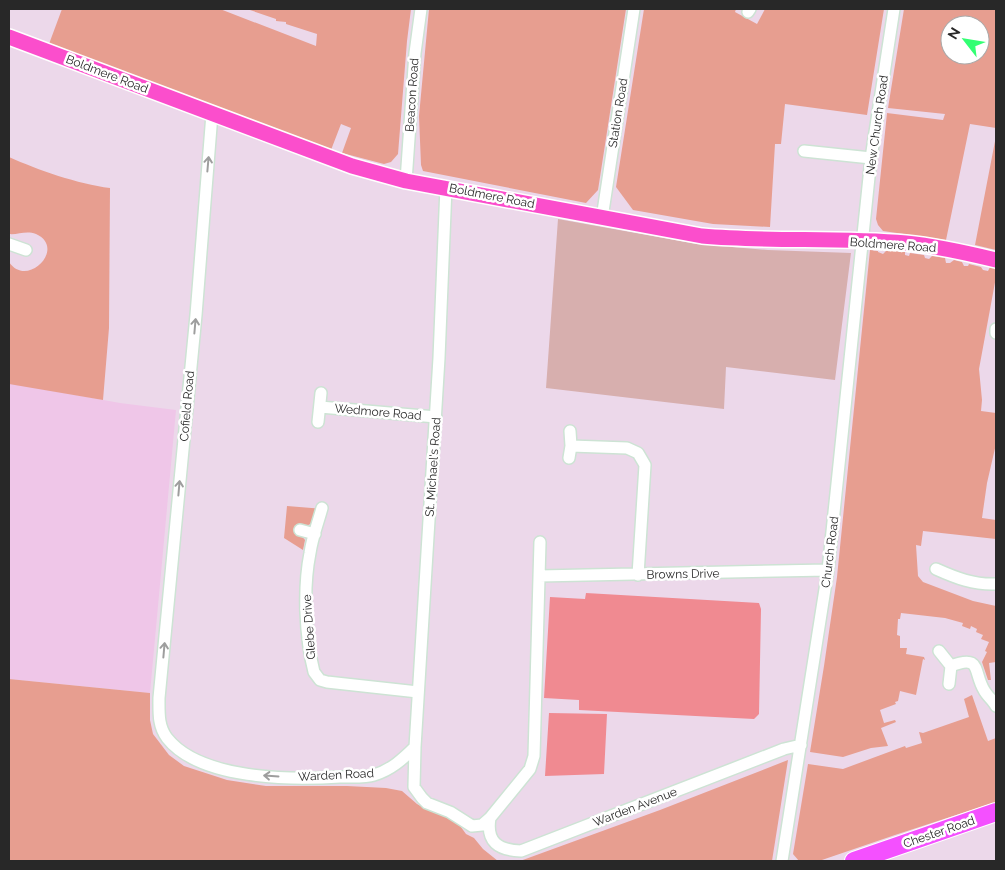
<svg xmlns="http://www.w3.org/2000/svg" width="1005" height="870" font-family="Raleway,sans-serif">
<rect width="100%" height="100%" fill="#ecd8ea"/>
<path fill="#efc6e8" d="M 9,383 L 120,403 L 176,410 L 150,693 L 9,679 Z"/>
<path fill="#e79e90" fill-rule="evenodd" d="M 62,9 L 220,9 L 316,46 L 317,34 L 286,24 L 286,22 L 276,21 L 276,19 L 247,9 L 411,9 L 407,41 L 398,154 L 391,162 L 384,164 L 342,153 L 351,128 L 341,124 L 331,150 L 49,44 Z
M 429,9 L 626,9 L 598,190 L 586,203 L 423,171 L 421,165 L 419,116 Z
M 644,9 L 736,9 L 735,12 L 757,24 L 765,9 L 884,9 L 867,115 L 785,104 L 781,144 L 775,144 L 770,227 L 713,224 L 633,210 L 616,187 Z
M 904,9 L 996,9 L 996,128 L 970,124 L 946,240 L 883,231 L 878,225 L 876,219 L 887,113 L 943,120 L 945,114 L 888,108 ZM 950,25 L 980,25 L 980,55 L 950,55 Z
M 996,136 L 996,250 L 975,245 Z
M 9,157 C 38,170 78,184 110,188 L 109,328 L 103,400 L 9,384 L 9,262 C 27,289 67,248 36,234 C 26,230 18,235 9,234 Z
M 870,250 L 878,251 L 878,252 L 883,254 L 887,250 L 905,252 L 905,255 L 909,256 L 910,253 L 924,255 L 925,258 L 929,259 L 932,256 L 945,258 L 946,263 L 950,263 L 954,260 L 962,262 L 964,266 L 968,266 L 969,264 L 981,267 L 983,270 L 988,271 L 990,267 L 996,268 L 996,277 L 979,369 L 982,400 L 981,411 L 996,413 L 996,444 L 987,483 L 982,518 L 996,520 L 996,539 L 923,531 L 921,546 L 916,545 L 918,576 L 923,582 L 973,601 L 996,606 L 996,662 L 989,663 L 991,680 L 988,680 L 982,662 L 987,652 L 985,651 L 989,642 L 981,639 L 983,635 L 976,632 L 977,629 L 971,626 L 970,629 L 962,626 L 963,623 L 945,618 L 901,613 L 900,619 L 898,619 L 897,635 L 900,636 L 900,648 L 907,648 L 906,654 L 924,657 L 925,660 L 923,659 L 916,695 L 900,691 L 898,701 L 895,702 L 896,704 L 880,710 L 884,723 L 895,720 L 896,722 L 881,728 L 888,746 L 871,748 L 843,757 L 810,752 L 824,666 L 837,577 Z
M 287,506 L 324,509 C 314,521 312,528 296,526 L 295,532 L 302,536 L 305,540 L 303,550 L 284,538 Z
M 9,679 L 150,693 L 150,720 L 153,734 L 169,755 L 184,766 L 227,780 L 266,786 L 347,786 L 386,788 L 402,791 L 417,804 L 428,810 L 447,815 L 458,823 L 466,834 L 474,838 L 483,849 L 498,861 L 9,861 Z
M 972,695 L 988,741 L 996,738 L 996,802 L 895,835 L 819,861 L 799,861 L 793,854 L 808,764 L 843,769 L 905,746 L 906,748 L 922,743 L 919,732 L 923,733 L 969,717 L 964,699 Z
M 788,760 L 772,861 L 520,861 L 660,810 Z"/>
<path fill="#d7afae" d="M 558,219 L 697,244 L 768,250 L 851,253 L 835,380 L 726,367 L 724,409 L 546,388 Z"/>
<path fill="#f08a91" d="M 586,593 L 759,603 L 761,609 L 759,714 L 754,719 L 579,710 L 579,700 L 544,698 L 550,597 L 585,599 Z
M 549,713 L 607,714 L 604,774 L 545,776 Z"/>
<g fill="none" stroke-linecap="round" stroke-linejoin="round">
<g stroke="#cde3d4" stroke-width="14">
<path id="minor" d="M 748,12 L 750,9
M 212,114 L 196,315 L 159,698 C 159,713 158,726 167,738 C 200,780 292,780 340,777 C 351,777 365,778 374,775 C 391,770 403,759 415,747
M 804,151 L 871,158
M 406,181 L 415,53 L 421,9
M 446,187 L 439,358 L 415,747 L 414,787 L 422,798 L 427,803 L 450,812 L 472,826 L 482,825 L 490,818 L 530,769 L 534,756 L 540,542
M 602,218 L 634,9
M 9,244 L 26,250
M 996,329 L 996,333
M 320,407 L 436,417
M 318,422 L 321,393
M 570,431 L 571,446
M 569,458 L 571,446 L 627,448 L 638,453 L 645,465 L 638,575
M 322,508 C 318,523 312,538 310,553 C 303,588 305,637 314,672 L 320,680 L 327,682 L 418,692
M 300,530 L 315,534
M 936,569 C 956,578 974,585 996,584
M 539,576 L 828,570
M 939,651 L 951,666 L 949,684
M 951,666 C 982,654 973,672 984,690 C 987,696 993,700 996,706
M 490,818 C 486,842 498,850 521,851 L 784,749 L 801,745
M 782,861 L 828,570 L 871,158 L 894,9"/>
</g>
<g stroke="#fff" stroke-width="18">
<path id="major" d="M 9,37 L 352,166 L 406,181 L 702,236 C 770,242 838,237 906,243 C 936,246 967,253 996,260"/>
</g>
<g stroke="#fff" stroke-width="20">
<path id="highway" d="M 854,861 L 996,812"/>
</g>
<use href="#minor" stroke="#fff" stroke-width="11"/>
<use href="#major" stroke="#fb4ecc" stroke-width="15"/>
<use href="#highway" stroke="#f450ff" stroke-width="18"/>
</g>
<defs><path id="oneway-shaft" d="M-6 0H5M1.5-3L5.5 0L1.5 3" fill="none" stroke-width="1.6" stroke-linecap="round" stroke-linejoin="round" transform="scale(1.25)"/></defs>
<g stroke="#9e9e9e">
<use href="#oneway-shaft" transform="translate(208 164) rotate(-85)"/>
<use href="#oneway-shaft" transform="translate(195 326) rotate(-85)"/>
<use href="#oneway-shaft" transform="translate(179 488) rotate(-85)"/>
<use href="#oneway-shaft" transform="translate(164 650) rotate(-85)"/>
<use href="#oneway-shaft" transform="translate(271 776) rotate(-176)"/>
</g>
<g text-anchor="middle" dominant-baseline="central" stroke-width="5" stroke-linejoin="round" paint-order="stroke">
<g font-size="12" fill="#282828" stroke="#fff">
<text transform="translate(107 74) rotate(21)">Boldmere Road</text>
<text transform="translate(412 95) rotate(-86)">Beacon Road</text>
<text transform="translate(618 113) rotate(-81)">Station Road</text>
<text transform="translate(877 125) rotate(-82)">New Church Road</text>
<text transform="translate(492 196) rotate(11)">Boldmere Road</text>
<text transform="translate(893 245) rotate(4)">Boldmere Road</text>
<text transform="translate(187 406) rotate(-85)">Cofield Road</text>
<text transform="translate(378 412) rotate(5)">Wedmore Road</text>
<text transform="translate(433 467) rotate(-86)">St. Michael's Road</text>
<text transform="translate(830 552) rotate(-83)">Church Road</text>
<text transform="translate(683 574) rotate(-1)">Browns Drive</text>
<text transform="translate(309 627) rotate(-94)">Glebe Drive</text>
<text transform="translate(336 775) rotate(-3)">Warden Road</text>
<text transform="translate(635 807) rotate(-21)">Warden Avenue</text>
<text transform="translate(939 832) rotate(-19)">Chester Road</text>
</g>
</g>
<rect width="1005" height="870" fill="none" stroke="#282828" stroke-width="20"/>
<g transform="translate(965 40) rotate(301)"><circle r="24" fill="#ffffff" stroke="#a9a9a9"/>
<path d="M0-4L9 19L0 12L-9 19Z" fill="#32ff73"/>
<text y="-8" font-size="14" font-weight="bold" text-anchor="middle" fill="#282828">N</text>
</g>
</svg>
